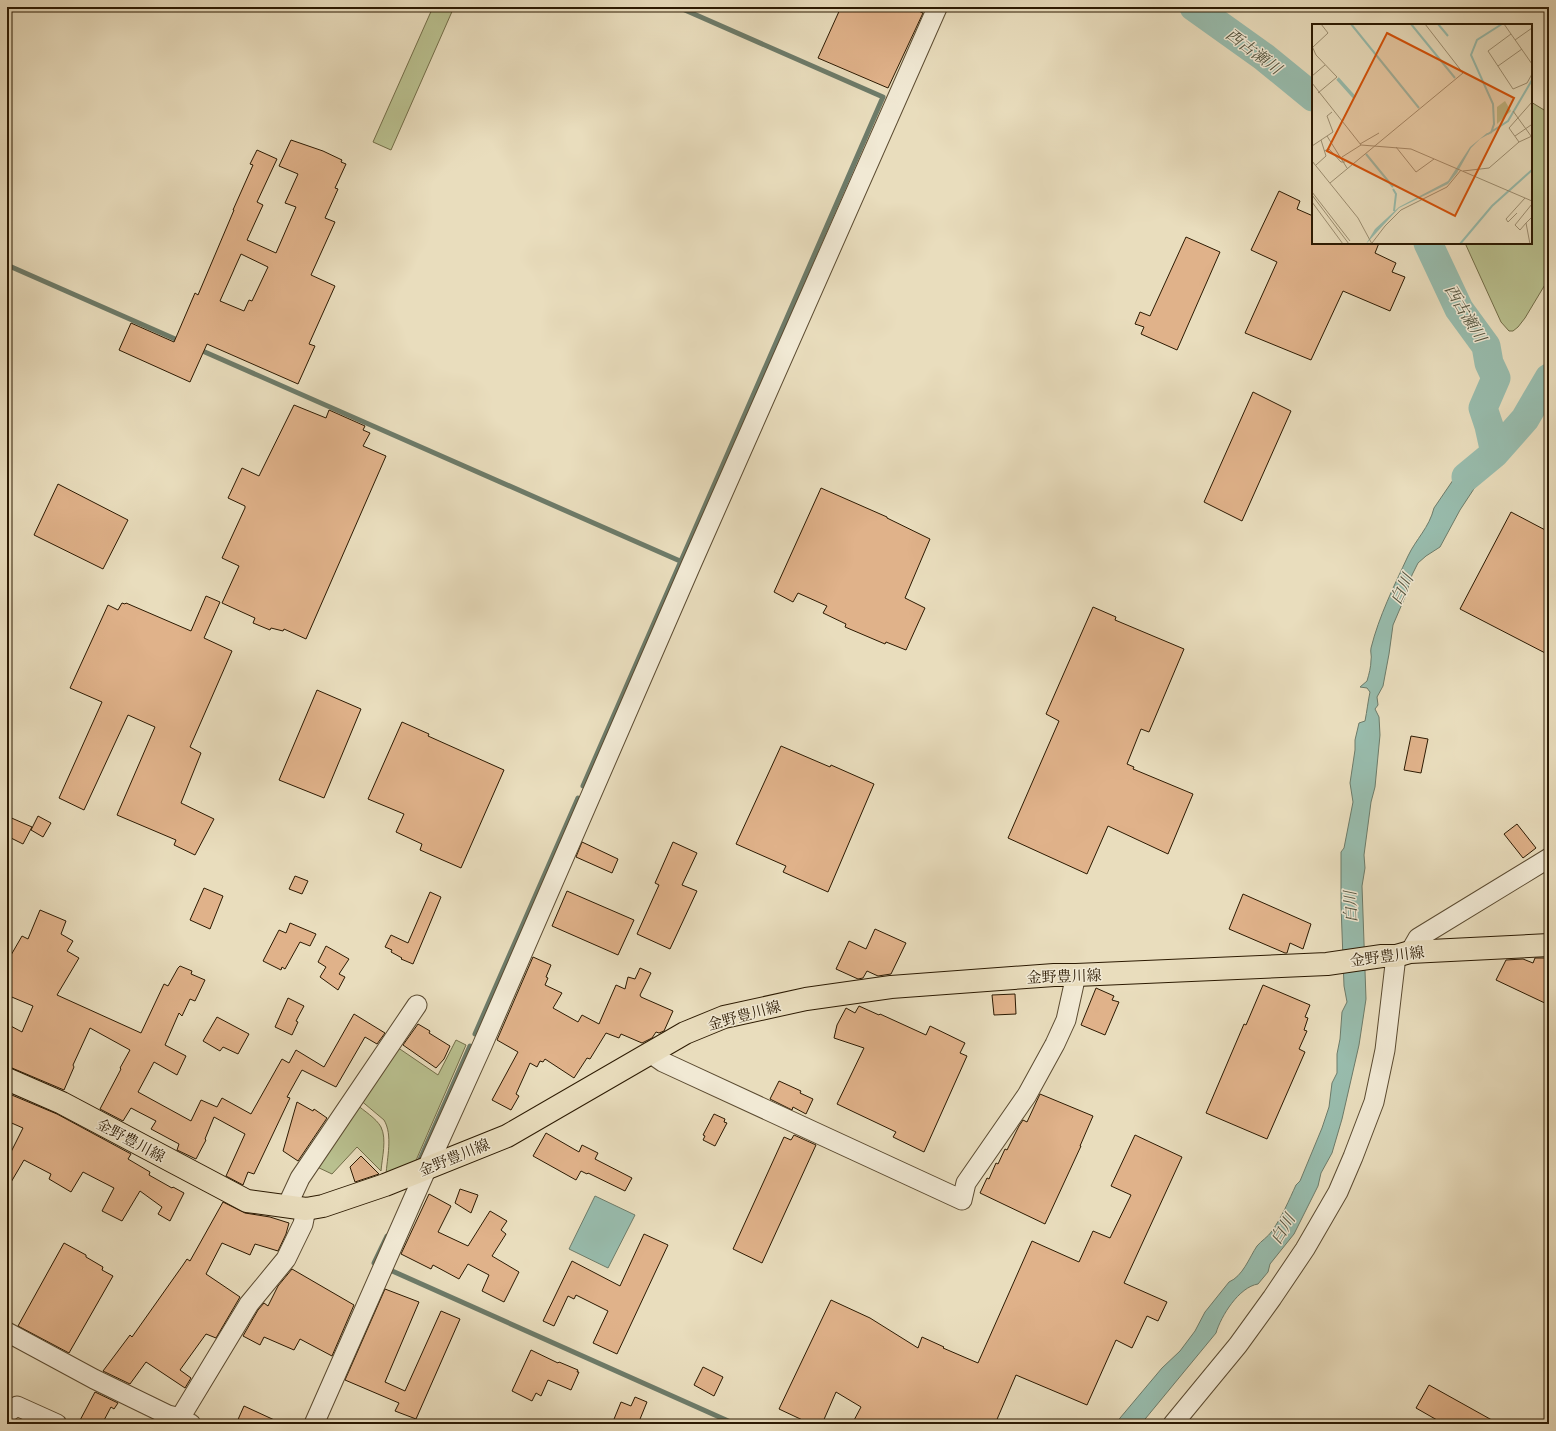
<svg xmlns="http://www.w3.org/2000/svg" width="1556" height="1431" font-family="'Gentium Book Plus','Noto Serif JP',serif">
<rect width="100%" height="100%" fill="#e9ddbd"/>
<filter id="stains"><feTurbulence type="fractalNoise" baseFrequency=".005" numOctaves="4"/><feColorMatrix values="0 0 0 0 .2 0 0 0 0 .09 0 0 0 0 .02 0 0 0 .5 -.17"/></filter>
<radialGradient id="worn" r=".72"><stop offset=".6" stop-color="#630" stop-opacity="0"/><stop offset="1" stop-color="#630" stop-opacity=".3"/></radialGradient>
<path fill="#b9c08f" stroke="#726d48" d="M 433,7 L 454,7 L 391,150 L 373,142 Z
M 1531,102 L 1549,113 L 1549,278 L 1525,318 L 1518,327 L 1513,331 L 1509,331 L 1501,322 L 1465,243 L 1531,243 Z
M 456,1040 L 466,1045 L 414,1165 L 386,1175 C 387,1158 393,1135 384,1120 L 359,1099 L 394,1045 L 438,1075 Z
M 356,1104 C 364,1111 376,1118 381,1127 C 387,1139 382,1158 381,1171 L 357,1147 L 332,1174 L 315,1166 Z"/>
<path fill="#98bcad" stroke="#6d7b69" d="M 1486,452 L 1503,452 L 1492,461 L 1485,472 L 1460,510 L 1440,547 L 1426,556 L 1418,563 L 1412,575 L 1405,597 L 1393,625 L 1389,654 L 1383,686 L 1377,697 L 1378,705 L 1375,709 L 1379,717 L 1380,735 L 1375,787 L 1371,802 L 1364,855 L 1365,868 L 1362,886 L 1366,999 L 1359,1045 L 1342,1119 L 1332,1153 L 1321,1173 L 1318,1186 L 1294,1234 L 1270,1264 L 1268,1272 L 1258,1284 C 1239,1287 1221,1316 1216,1333 L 1141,1424 L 1115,1424 L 1162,1368 L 1180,1351 L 1195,1331 L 1205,1312 L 1229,1282 C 1243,1276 1249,1258 1257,1246 C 1261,1241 1268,1237 1272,1231 C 1282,1217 1289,1200 1296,1185 L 1300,1181 L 1322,1128 L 1329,1107 L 1332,1083 L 1337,1073 L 1337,1054 L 1340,1039 L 1342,1012 L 1347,1002 L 1344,986 L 1341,905 L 1341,852 L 1344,848 L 1353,802 L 1350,783 L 1355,750 L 1355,740 L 1359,723 L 1365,721 C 1367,711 1368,701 1370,692 L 1367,688 L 1360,687 L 1367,681 C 1369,674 1371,667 1371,660 C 1372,656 1370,652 1371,648 C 1379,616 1394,586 1408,556 C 1416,539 1429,528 1434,508 L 1464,464 Z
M 595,1196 L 635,1215 L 608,1268 L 569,1249 Z"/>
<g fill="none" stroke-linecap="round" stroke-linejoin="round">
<path stroke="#6d7b69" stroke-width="5" d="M 7,265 L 182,342
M 198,349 L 680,561
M 583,786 L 883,97 L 678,7
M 475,1034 L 578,798
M 418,1164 L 470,1046
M 377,1265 L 374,1263 L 387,1236
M 390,1270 L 735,1424"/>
<path stroke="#98bcad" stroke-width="29" d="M 1194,7 L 1264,57 L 1313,97
M 1428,243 L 1459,309 L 1486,346 L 1489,363 L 1496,378 L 1483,408 L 1489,426 L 1495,453
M 1466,477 L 1495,453 L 1525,419 L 1549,378"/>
</g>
<path fill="#e0b28a" stroke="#2c1a02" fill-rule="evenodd" d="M 841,7 L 909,7 L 923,13 L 888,88 L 818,58 Z
M 291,140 L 323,151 L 342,160 L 341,162 L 346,164 L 335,188 L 338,189 L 325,218 L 335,222 L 311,275 L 335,286 L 309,344 L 315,346 L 298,384 L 207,344 L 190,382 L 119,350 L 131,323 L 174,342 L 195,293 L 198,295 L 234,210 L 233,210 L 253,165 L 250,164 L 257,150 L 277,159 L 257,202 L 263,205 L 247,240 L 276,253 L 296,207 L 285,203 L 298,174 L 279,166 ZM 241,254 L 268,267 L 252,301 L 249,300 L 244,311 L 220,301 Z
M 1279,191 L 1300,201 L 1297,209 L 1313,216 L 1313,243 L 1379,243 L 1375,253 L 1396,263 L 1392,272 L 1405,277 L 1390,311 L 1343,291 L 1311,360 L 1245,333 L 1277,262 L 1251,250 Z
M 1186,237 L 1220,252 L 1177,350 L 1141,334 L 1144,327 L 1135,324 L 1140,312 L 1150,316 Z
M 1253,392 L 1291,411 L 1242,521 L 1204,502 Z
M 294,405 L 326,418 L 329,410 L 365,426 L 363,430 L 370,433 L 363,446 L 386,456 L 306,639 L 284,629 L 283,631 L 271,628 L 270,630 L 253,623 L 255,618 L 222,603 L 239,566 L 222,558 L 245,508 L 245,506 L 228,498 L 242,468 L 259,476 Z
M 58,484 L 128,520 L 103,569 L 34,535 Z
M 821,488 L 887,517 L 887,518 L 930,539 L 905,598 L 925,608 L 906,650 L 886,642 L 885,644 L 845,627 L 846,624 L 823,613 L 827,606 L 798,593 L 793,602 L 774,592 Z
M 1511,512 L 1549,532 L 1549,655 L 1460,609 Z
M 206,596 L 220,602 L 204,638 L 232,651 L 190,747 L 201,753 L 181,803 L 214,819 L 195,855 L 174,845 L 176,840 L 117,815 L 155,727 L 128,715 L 84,810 L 59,798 L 102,702 L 70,688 L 108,605 L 118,610 L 122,603 L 125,604 L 126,603 L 191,631 Z
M 1093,607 L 1116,617 L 1115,620 L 1184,649 L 1149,732 L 1141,729 L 1127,764 L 1134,767 L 1133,769 L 1193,794 L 1168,854 L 1108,826 L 1087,874 L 1008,838 L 1059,721 L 1046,714 Z
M 317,690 L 361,709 L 324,798 L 279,780 Z
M 402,722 L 429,734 L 428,736 L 504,770 L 461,868 L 420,850 L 422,844 L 396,832 L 404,814 L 368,799 Z
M 1411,736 L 1428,739 L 1421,773 L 1404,770 Z
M 781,746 L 830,767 L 831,765 L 874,784 L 828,892 L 783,872 L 786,866 L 736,844 Z
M 7,816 L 32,827 L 23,844 L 7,836 Z
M 38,816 L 51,823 L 43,837 L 31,830 Z
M 1517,824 L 1536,848 L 1523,858 L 1504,834 Z
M 582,842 L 618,859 L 612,873 L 576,857 Z
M 673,842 L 697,853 L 682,885 L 697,891 L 670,949 L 637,934 L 659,885 L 655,883 Z
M 295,876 L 308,881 L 302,894 L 289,889 Z
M 204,888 L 223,896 L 210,929 L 190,920 Z
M 567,891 L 634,920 L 618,955 L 552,926 Z
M 430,892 L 441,897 L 413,964 L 401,959 L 402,958 L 391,952 L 392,950 L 385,947 L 391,935 L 408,943 Z
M 1243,894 L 1311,924 L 1303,949 L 1290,943 L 1287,953 L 1285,953 L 1229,929 Z
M 40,910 L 66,921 L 61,934 L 73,941 L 67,951 L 79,958 L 57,995 L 141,1033 L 164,984 L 168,986 L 178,968 L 180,966 L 192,971 L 191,974 L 205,980 L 195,1001 L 190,999 L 182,1016 L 179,1013 L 165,1045 L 186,1056 L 177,1075 L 154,1062 L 138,1092 L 191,1121 L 201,1100 L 217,1107 L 222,1098 L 251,1114 L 282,1059 L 289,1063 L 296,1050 L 324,1067 L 354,1014 L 385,1033 L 377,1044 L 365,1037 L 336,1087 L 302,1070 L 287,1097 L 290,1098 L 254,1174 L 248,1172 L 243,1185 L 226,1176 L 245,1134 L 214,1117 L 205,1139 L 206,1140 L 196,1159 L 177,1150 L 179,1144 L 151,1129 L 156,1121 L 131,1108 L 123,1121 L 100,1109 L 121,1069 L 120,1068 L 130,1050 L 90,1028 L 73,1065 L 74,1067 L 64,1090 L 12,1068 L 7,1067 L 7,1024 L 22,1032 L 33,1006 L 7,995 L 7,962 L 22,936 L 28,939 Z
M 290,923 L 316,934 L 310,946 L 300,942 L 285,969 L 282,967 L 281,970 L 263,961 L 279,930 L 286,933 Z
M 875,929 L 906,943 L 891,974 L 878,976 L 867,971 L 863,978 L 858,979 L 836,969 L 849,941 L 866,949 Z
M 326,946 L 349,959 L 339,974 L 345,977 L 338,990 L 320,977 L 326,967 L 318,962 Z
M 533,957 L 551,965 L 546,977 L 548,978 L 545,985 L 562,993 L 553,1008 L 578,1022 L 582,1015 L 599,1024 L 616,985 L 625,989 L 628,977 L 635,979 L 640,968 L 651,973 L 640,995 L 641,997 L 673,1011 L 664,1031 L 659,1033 L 656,1032 L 652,1038 L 642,1043 L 621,1034 L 619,1038 L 606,1033 L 590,1059 L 587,1058 L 574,1078 L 545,1059 L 543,1062 L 540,1061 L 537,1067 L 530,1063 L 516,1094 L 519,1096 L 511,1110 L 492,1100 L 518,1052 L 497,1040 Z
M 1535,958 L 1549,958 L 1549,1005 L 1496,980 L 1506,960 L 1523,959 L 1533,963 Z
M 1263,985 L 1310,1005 L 1305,1017 L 1308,1018 L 1304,1030 L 1307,1031 L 1299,1049 L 1305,1052 L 1267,1139 L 1206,1113 L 1244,1024 L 1246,1025 Z
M 1096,988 L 1114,996 L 1112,1000 L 1119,1002 L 1105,1035 L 1081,1025 Z
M 1015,994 L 1016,1014 L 994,1015 L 992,995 Z
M 288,998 L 304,1006 L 296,1021 L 298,1022 L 292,1035 L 275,1027 Z
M 859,1006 L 879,1015 L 880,1014 L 926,1035 L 930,1026 L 965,1043 L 960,1053 L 967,1056 L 924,1152 L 893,1137 L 896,1132 L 837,1104 L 864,1048 L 834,1038 L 837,1025 L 846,1008 L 855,1013 Z
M 217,1017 L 249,1034 L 238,1054 L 223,1047 L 220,1051 L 203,1041 Z
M 418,1024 L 430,1031 L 429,1033 L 450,1046 L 444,1059 L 436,1068 L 403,1045 Z
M 779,1081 L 801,1091 L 800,1093 L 813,1099 L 806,1114 L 793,1107 L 792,1110 L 770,1099 Z
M 7,1093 L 57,1114 L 131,1154 L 128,1159 L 150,1172 L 149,1175 L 172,1188 L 173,1187 L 184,1193 L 170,1221 L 158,1214 L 162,1207 L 140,1191 L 122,1221 L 102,1211 L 114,1188 L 83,1172 L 71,1192 L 49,1179 L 51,1174 L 24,1160 L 7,1189 L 7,1160 L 23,1128 L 7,1121 Z
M 1040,1094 L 1093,1116 L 1080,1146 L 1081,1146 L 1045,1224 L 980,1193 L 987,1178 L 989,1179 L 996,1163 L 998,1164 L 1005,1149 L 1007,1150 L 1019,1126 L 1023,1120 L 1027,1122 Z
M 297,1102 L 313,1111 L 314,1109 L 327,1118 L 298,1161 L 283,1151 Z
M 714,1114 L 725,1119 L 724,1122 L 727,1123 L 715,1146 L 703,1140 L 705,1136 L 703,1135 Z
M 546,1133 L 579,1152 L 582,1145 L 598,1153 L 595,1159 L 632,1178 L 625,1191 L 588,1173 L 587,1174 L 581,1171 L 576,1180 L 533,1156 Z
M 794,1135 L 816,1145 L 762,1263 L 733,1249 L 784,1137 L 791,1140 Z
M 1135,1135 L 1182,1157 L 1124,1283 L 1167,1302 L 1158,1321 L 1147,1316 L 1132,1348 L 1116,1340 L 1087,1405 L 1016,1375 L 995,1424 L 852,1424 L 861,1407 L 836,1392 L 822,1424 L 811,1424 L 779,1409 L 831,1300 L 870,1318 L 918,1348 L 922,1337 L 944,1347 L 943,1348 L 978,1363 L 1032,1241 L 1079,1262 L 1093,1231 L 1110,1238 L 1131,1195 L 1111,1186 Z
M 361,1156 L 379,1174 L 355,1182 L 350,1167 Z
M 460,1189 L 478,1195 L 471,1213 L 455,1203 Z
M 429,1194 L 451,1206 L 438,1232 L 468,1246 L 490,1211 L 507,1221 L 501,1230 L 506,1234 L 492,1256 L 519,1272 L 504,1302 L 482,1291 L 489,1275 L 468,1264 L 459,1279 L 433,1265 L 431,1269 L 401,1254 Z
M 223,1202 L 245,1213 L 270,1217 L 289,1223 L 286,1234 L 278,1251 L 255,1244 L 250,1255 L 222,1243 L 206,1274 L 240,1297 L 216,1338 L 206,1334 L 180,1370 L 191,1378 L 185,1388 L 146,1362 L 130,1384 L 105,1372 L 103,1371 L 130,1335 L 132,1337 L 183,1265 L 187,1259 L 190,1261 Z
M 644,1234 L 668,1245 L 617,1354 L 593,1343 L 608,1311 L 576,1295 L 574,1299 L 568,1296 L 554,1326 L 543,1321 L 572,1261 L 620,1286 Z
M 64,1243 L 86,1255 L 86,1257 L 103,1267 L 102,1270 L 113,1276 L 69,1353 L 18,1326 Z
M 292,1269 L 354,1305 L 332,1356 L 300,1339 L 294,1350 L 264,1337 L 260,1345 L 243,1336 L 258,1310 L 264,1303 L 268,1306 L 278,1286 Z
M 385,1289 L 419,1302 L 385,1382 L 405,1391 L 441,1311 L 460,1319 L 416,1419 L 395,1411 L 399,1403 L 345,1380 Z
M 531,1350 L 558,1363 L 559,1362 L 578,1370 L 577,1372 L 579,1372 L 571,1390 L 548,1380 L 541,1396 L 536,1393 L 532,1401 L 512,1391 Z
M 703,1367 L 723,1377 L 714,1396 L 694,1385 Z
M 1429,1385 L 1499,1424 L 1444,1424 L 1416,1408 Z
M 95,1392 L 118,1403 L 114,1409 L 111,1407 L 102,1424 L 78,1424 Z
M 635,1397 L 647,1402 L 638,1424 L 612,1424 L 621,1402 L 631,1406 Z
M 244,1406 L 283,1424 L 236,1424 Z"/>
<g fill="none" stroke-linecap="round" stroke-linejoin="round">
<g stroke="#5b4b31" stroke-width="21">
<path id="minor" d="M 1410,952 L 1418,938 L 1549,858
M 650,1053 L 663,1062 L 962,1200 L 966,1183 L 1027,1095 L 1055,1044 L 1066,1020 L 1076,975
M 287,1206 L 300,1178 L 417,1005
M 7,1332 L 94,1379 L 168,1415 L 180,1418 L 191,1424
M 7,1413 L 17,1406 L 57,1424
M 180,1418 L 249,1304 L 286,1259 L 303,1224 L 306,1209
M 314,1424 L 426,1170 L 482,1046 L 691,565 L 937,8 L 936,7
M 1173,1424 L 1238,1345 L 1272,1298 L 1305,1249 L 1338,1192 L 1353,1157 L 1374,1102 L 1385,1050 L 1396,956"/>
</g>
<g stroke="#2c1a02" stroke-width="24">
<path id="major" d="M 7,1079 L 62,1103 L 247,1201 L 306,1209 L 323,1206 L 385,1185 L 507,1136 L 685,1033 L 724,1017 L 806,999 L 891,987 L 1054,975 L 1076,975 L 1327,964 L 1382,956 L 1396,956 L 1410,952 L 1549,945"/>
</g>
<use href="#minor" stroke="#f1e9d4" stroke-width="19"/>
<use href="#major" stroke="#e9ddbd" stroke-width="22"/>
</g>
<g text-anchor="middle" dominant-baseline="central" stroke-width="3" stroke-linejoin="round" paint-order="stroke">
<g font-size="15" fill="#2c1a02" stroke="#f1e9d4">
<text transform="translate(1387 956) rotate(-7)">金野豊川線</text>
<text transform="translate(1064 976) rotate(-2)">金野豊川線</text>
<text transform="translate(744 1015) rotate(-15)">金野豊川線</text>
<text transform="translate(131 1140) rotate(28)">金野豊川線</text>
<text transform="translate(454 1157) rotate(-22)">金野豊川線</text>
</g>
<g font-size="16" font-style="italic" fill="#52533e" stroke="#f1e9d4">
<text transform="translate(1254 51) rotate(37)">西古瀬川</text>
<text transform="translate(1466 313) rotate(59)">西古瀬川</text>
<text transform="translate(1401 589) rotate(-64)">白川</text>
<text transform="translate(1350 907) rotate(-92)">白川</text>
<text transform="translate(1282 1229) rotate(-59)">白川</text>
</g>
</g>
<g transform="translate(1312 24)">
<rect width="220" height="220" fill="#e9ddbd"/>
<path d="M 193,77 L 199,87 L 185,100 L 185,83 Z" fill="#b9c08f"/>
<path d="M 175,109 L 179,109 L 168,115 L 159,124 L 145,149 L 136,160 L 87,184 L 54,220 L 63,205 L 87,183 L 136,157 L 158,123 Z" fill="#98bcad"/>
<path fill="none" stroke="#98bcad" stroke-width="2" d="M 39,0 L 107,84M 99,0 L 143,54M 126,0 L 136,12M 26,54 L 43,73M 25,55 L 42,74M 179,109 L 182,100 L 181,80 L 159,31 L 165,16 L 190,0M 176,110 L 196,97 L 220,56M 54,130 L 81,163M 81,165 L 84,170 L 82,187M 148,220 L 180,182 L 220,146"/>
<path fill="none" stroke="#9d8f72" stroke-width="1" d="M 192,0 L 220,40M 199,10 L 176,27 L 201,65 L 215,59 L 220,50M 203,16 L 220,4M 0,22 L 4,31 L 25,53 L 6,69M 1,23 L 16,9 L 9,0M 186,42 L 210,25M 0,52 L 13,41M 0,59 L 49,121 L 99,125 L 220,177M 201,87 L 219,112M 15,112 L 35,144M 203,112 L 219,101M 207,118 L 197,104 L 220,78M 48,120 L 67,109M 0,122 L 21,108 L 15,92 L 20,88M 84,123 L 104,148 L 122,135M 12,127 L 17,125 L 29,138 L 33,138M 30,133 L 49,121M 0,137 L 46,194 L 60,220M 4,141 L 14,132 L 9,116M 151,147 L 177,144 L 207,118 L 220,112M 18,159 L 151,49 L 113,0M 0,168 L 38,217M 0,171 L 37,220M 0,178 L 31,220M 194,195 L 213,174M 194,195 L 196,198 L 205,189M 214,199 L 208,206 L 203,201 L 220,180M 60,219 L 73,202 L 89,186 L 135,163 L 149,146M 218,220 L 214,199 L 220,193"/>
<path fill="#d5530b" fill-opacity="0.15" stroke="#d5530b" stroke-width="2" d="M 75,9 L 202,74 L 143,192 L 15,127 Z"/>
<rect width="220" height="220" fill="none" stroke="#2c1a02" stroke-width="2"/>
</g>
<rect width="1556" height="1431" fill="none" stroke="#e9ddbd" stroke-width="24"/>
<rect x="8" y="8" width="1540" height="1415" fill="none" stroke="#2c1a02" stroke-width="2"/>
<rect x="12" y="12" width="1532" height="1407" fill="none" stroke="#2c1a02"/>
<rect width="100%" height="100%" filter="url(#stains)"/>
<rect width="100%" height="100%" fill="url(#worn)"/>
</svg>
